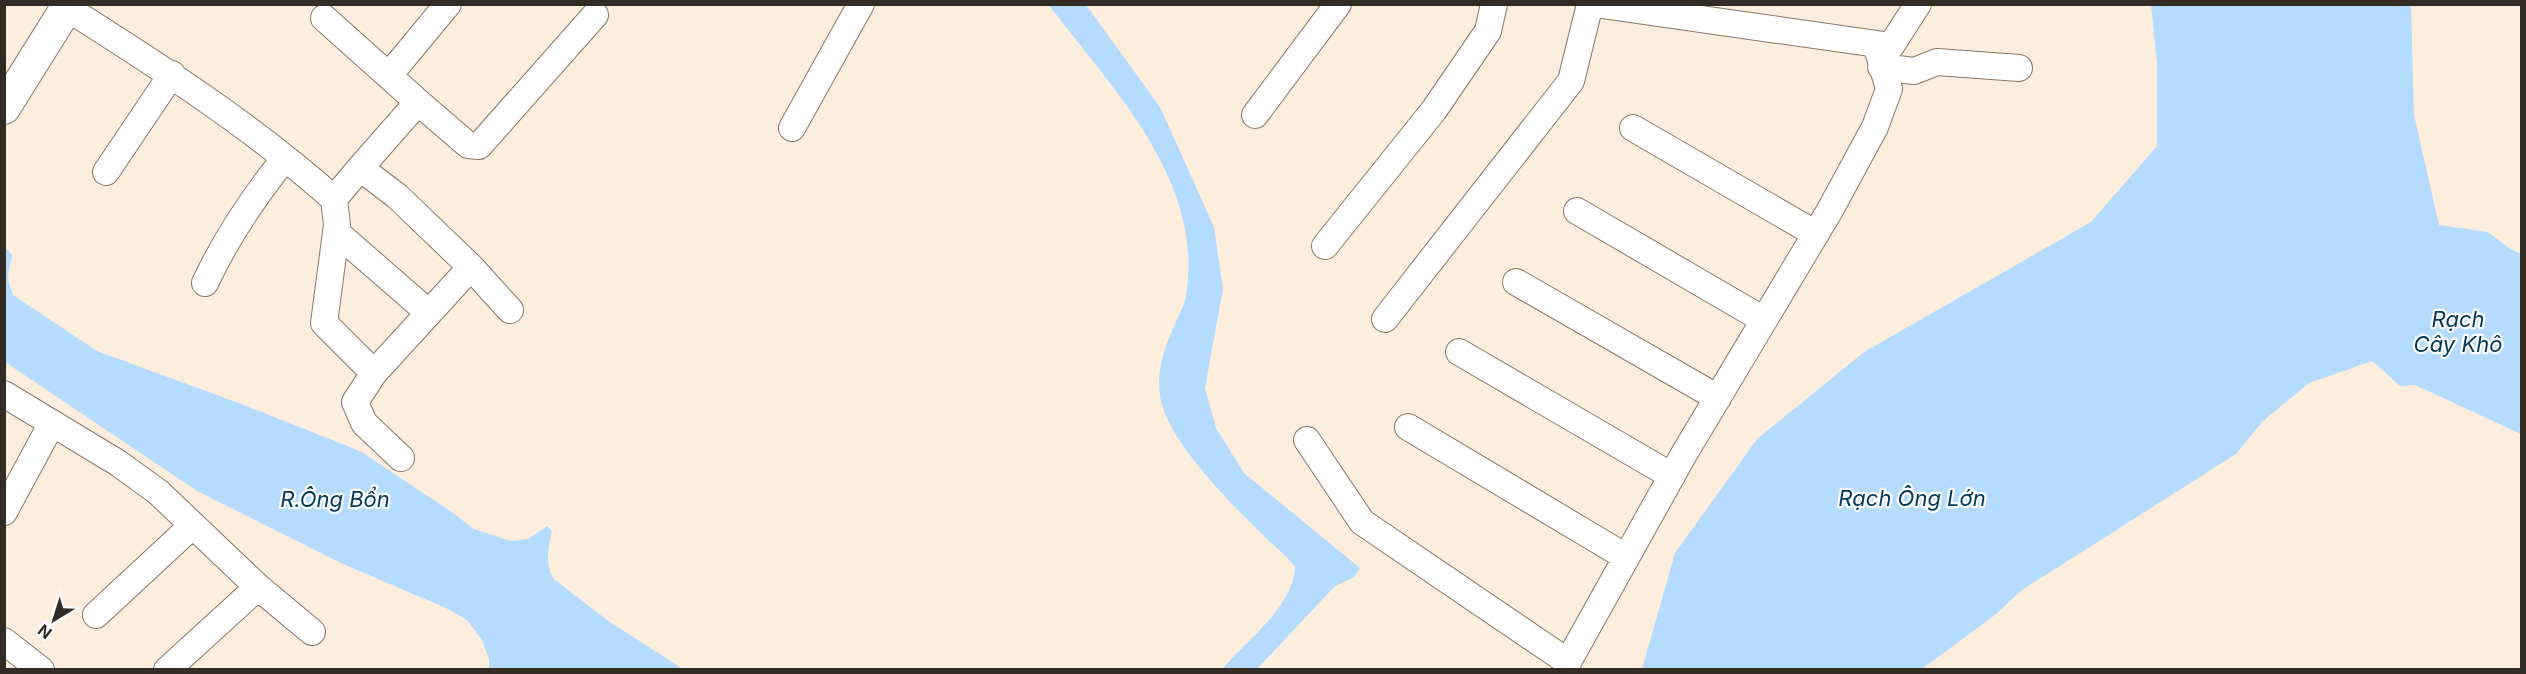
<svg xmlns="http://www.w3.org/2000/svg" width="2526" height="674" font-family="Inter,sans-serif">
<rect width="100%" height="100%" fill="#fdeddd"/>
<path fill="#b5dcfe" d="M 1049,5 L 1085,5 L 1089,9 L 1160,107 L 1214,227 L 1223,289 L 1205,388 L 1216,428 L 1244,473 L 1360,568 L 1354,577 L 1335,586 L 1257,669 L 1222,669 C 1246,642 1294,605 1295,567 C 1286,555 1276,548 1266,538 C 1234,507 1179,452 1164,411 C 1153,382 1162,352 1175,324 C 1179,315 1185,305 1186,295 C 1205,180 1111,88 1049,5 Z
M 2151,5 L 2411,5 L 2414,115 L 2439,225 L 2488,232 L 2509,248 L 2521,254 L 2521,434 L 2415,385 L 2400,386 L 2372,361 L 2309,383 L 2263,421 L 2236,454 L 2022,590 L 1995,615 L 1922,669 L 1642,669 L 1675,553 L 1757,439 L 1864,352 L 2091,222 L 2157,146 L 2157,65 Z
M 4,246 L 13,256 C 6,272 7,280 13,295 L 97,351 L 236,402 L 360,451 L 449,510 L 474,529 L 511,541 L 528,539 L 547,526 L 552,531 C 548,545 545,567 554,579 L 607,620 L 683,669 L 489,669 L 489,659 L 482,640 L 467,620 L 446,608 L 343,564 L 197,491 L 5,362 Z"/>
<g fill="none" stroke-linecap="round" stroke-linejoin="round">
<g stroke="#887764" stroke-width="28">
<path id="minor" d="M 1595,4 L 1891,46 L 1918,4
M 67,8 C 160,67 252,126 334,199 L 337,225 L 324,323 L 374,373
M 324,18 L 418,102 L 360,168
M 1881,67 L 1914,71 L 1937,62 L 2019,68
M 390,74 L 448,4
M 418,102 L 468,145 L 479,146 L 595,15
M 1255,115 L 1338,4
M 792,128 L 861,4
M 1633,128 L 1816,234
M 106,172 L 172,74
M 334,199 L 360,168 L 397,196 L 471,267
M 1577,211 L 1764,320
M 336,232 L 429,313
M 1325,246 L 1434,110 L 1488,31 L 1494,4
M 1516,282 L 1718,398
M 205,283 C 227,236 253,198 285,158
M 1385,319 L 1571,81 L 1590,4
M 1459,352 L 1672,476
M 4,394 L 118,463 L 158,492 L 258,587 L 312,632
M 1408,427 L 1626,557
M 1307,440 L 1362,522 L 1568,662
M 401,458 L 364,423 L 355,402 L 374,373 L 471,267 L 510,310
M 4,512 L 52,423
M 96,615 L 193,525
M 4,641 L 41,670
M 167,670 L 258,587
M 1567,670 L 1568,662 L 1684,454 L 1830,210 L 1875,127 L 1889,89 L 1876,44"/>
</g>
<g stroke="#887764" stroke-width="34">
<path id="major" d="M 4,108 L 69,4"/>
</g>
<use href="#minor" stroke="#fff" stroke-width="26"/>
<use href="#major" stroke="#fff" stroke-width="32"/>
</g>
<g text-anchor="middle" dominant-baseline="central" stroke-width="4.5" stroke-linejoin="round" paint-order="stroke">
<g font-size="22" font-style="italic" fill="#01385b" stroke="#fdfdfd">
<text x="2458" y="319">Rạch<tspan x="2458" dy="25">Cây Khô</tspan></text>
<text x="1912" y="498">Rạch Ông Lớn</text>
<text x="335" y="499">R.Ông Bổn</text>
</g>
</g>
<rect width="2526" height="674" fill="none" stroke="#332c24" stroke-width="12"/>
<g transform="translate(54 620) rotate(218)" stroke="#fdfdfd" stroke-width="4.5" paint-order="stroke">
<path d="M0-4.5L10 22L0 15L-10 22Z" fill="#332c24"/>
<text y="-9" font-size="16" font-weight="bold" text-anchor="middle" fill="#332c24">N</text>
</g>
</svg>
